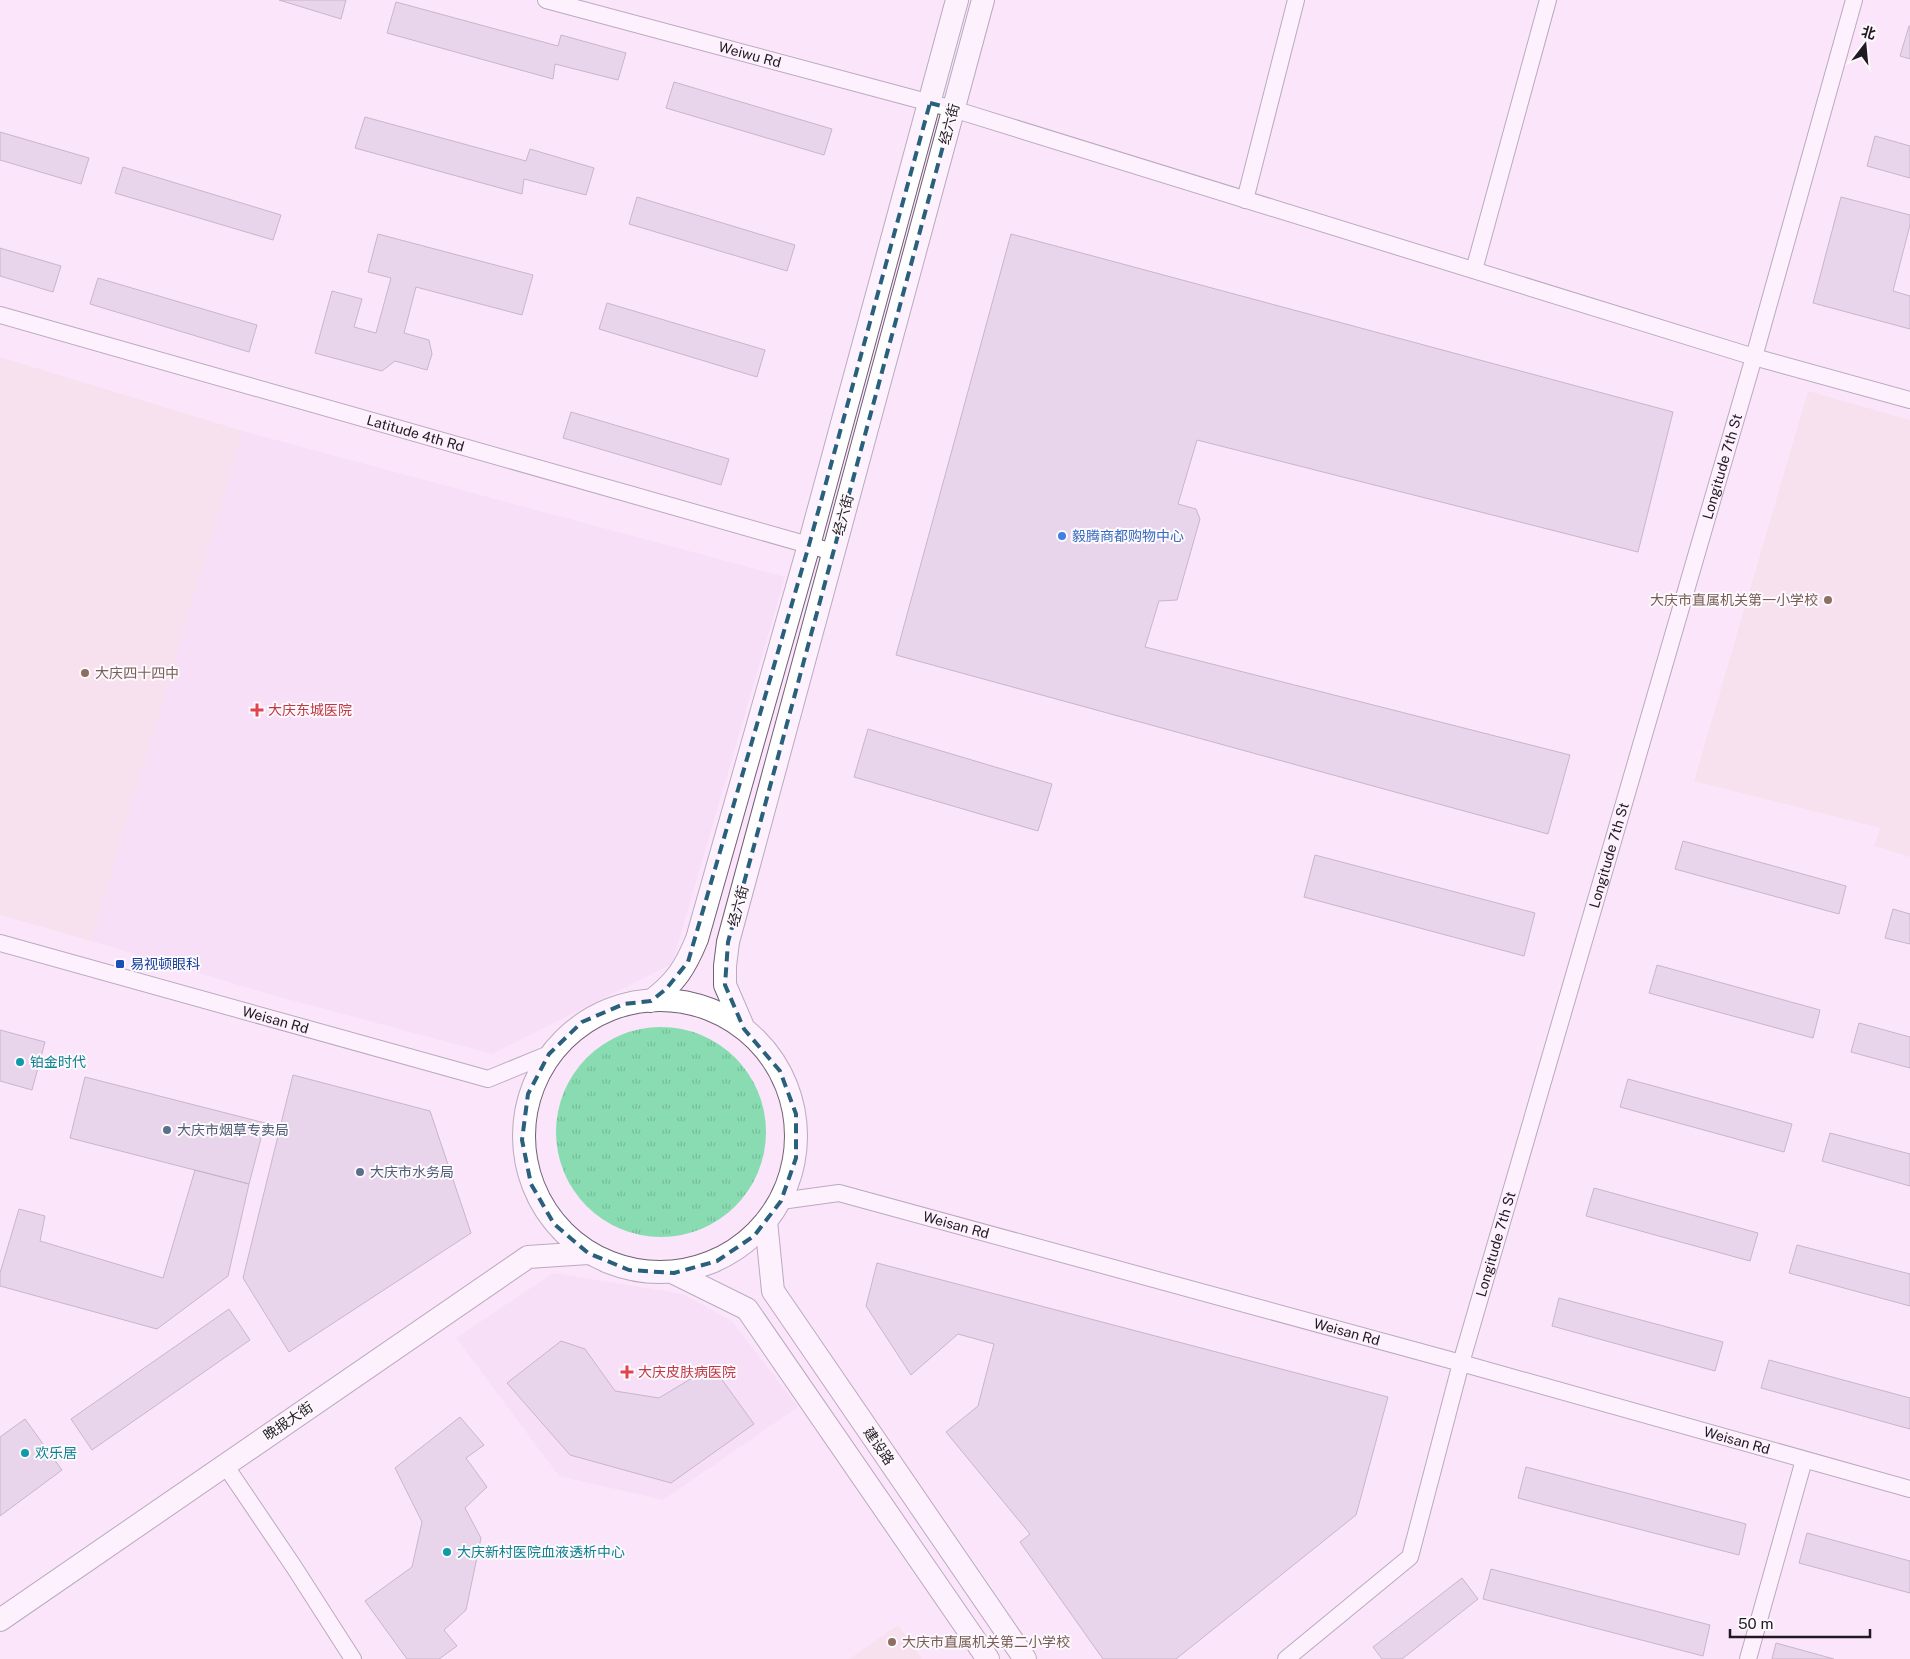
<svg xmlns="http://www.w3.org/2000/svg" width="1910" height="1659" font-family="'Public Sans','Noto Sans SC',sans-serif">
<defs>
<pattern id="grass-tufts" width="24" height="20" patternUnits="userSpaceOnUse" patternTransform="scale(1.25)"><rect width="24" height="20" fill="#89dcb1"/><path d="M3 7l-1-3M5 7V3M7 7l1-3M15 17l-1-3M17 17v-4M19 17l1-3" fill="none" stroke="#76bc98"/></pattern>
</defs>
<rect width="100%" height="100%" fill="#fae5fb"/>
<path fill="#f3d8f4" d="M 243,431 L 785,577 L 672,964 L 492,1054 L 265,993 L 91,941 Z
M 553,1273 L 683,1294 L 732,1321 L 798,1407 L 663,1500 L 559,1476 L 456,1338 Z"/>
<path fill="#f6dbdd" d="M 0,357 L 243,431 L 91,941 L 0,915 Z
M 1808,391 L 1910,420 L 1910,857 L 1874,846 L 1880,828 L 1694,781 Z
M 898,1625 L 922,1659 L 849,1659 Z"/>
<path fill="url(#grass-tufts)" d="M556 1132a105 105 0 1 1 210 0a105 105 0 1 1-210 0Z"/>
<path fill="#d6c1d7" stroke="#8d7a8e" d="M 279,0 L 346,0 L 341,19 Z
M 396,2 L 558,46 L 561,35 L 626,53 L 618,80 L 555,64 L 553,79 L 387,33 Z
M 1909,26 L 1910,26 L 1910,59 L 1900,56 Z
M 674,82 L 832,129 L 824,155 L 666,108 Z
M 365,117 L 526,161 L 530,149 L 594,168 L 586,195 L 524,179 L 522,194 L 355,148 Z
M 0,132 L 89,158 L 81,184 L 0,160 Z
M 1875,136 L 1910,146 L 1910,178 L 1867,166 Z
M 123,167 L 281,215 L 273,240 L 115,193 Z
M 637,197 L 795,245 L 787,271 L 629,224 Z
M 1841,197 L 1910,215 L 1910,225 L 1893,291 L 1910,296 L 1910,329 L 1813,303 Z
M 378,234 L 533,275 L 522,315 L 416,287 L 404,333 L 429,340 L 432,354 L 427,370 L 395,361 L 382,371 L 315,353 L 332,291 L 362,299 L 354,327 L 376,333 L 391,278 L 368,272 Z
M 1011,234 L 1673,412 L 1638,552 L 1197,440 L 1178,504 L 1196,509 L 1200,519 L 1177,600 L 1159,601 L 1145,647 L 1570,755 L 1548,834 L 896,655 Z
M 0,248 L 61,266 L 53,292 L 0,276 Z
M 98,278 L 257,325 L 249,352 L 90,304 Z
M 607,303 L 765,350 L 757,377 L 599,329 Z
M 571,412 L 729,459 L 721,485 L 563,438 Z
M 868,729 L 1052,784 L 1038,831 L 854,777 Z
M 1683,841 L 1846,886 L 1839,914 L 1675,869 Z
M 1315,855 L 1535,913 L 1524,956 L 1304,897 Z
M 1893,909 L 1910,914 L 1910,944 L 1885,938 Z
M 1657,965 L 1820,1010 L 1813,1038 L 1649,993 Z
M 1859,1023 L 1910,1037 L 1910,1068 L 1851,1052 Z
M 0,1030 L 45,1042 L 32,1090 L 0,1081 Z
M 293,1075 L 430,1111 L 471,1233 L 289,1352 L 243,1278 Z
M 85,1077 L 265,1123 L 249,1184 L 70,1138 Z
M 1628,1079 L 1792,1124 L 1784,1152 L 1620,1107 Z
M 1830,1133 L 1910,1154 L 1910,1186 L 1822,1161 Z
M 195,1170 L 249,1184 L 228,1276 L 157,1329 L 0,1286 L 0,1273 L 19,1209 L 45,1216 L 40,1241 L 163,1278 Z
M 1594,1188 L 1758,1233 L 1750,1261 L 1586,1216 Z
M 1797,1245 L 1910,1274 L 1910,1306 L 1789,1273 Z
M 877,1263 L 1388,1397 L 1356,1515 L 1176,1659 L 1103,1659 L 1020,1542 L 1030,1534 L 946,1432 L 978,1406 L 994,1344 L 958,1334 L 911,1375 L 866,1306 Z
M 1559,1298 L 1723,1342 L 1715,1371 L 1552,1326 Z
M 229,1309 L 250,1340 L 92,1450 L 71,1419 Z
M 561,1341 L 585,1349 L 615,1391 L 659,1398 L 712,1366 L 754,1424 L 671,1483 L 570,1455 L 507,1383 Z
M 1769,1360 L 1910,1398 L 1910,1429 L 1761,1388 Z
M 460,1417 L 484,1445 L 466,1458 L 487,1487 L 465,1508 L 481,1538 L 466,1610 L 444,1630 L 457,1646 L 439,1659 L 407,1659 L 365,1601 L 412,1567 L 422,1522 L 395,1468 Z
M 25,1419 L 62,1470 L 0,1516 L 0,1437 Z
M 1526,1467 L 1746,1524 L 1739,1555 L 1518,1498 Z
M 1807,1533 L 1910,1561 L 1910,1593 L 1799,1563 Z
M 1491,1569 L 1710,1625 L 1703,1656 L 1483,1599 Z
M 1462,1578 L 1478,1599 L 1402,1659 L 1382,1659 L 1373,1647 Z
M 1776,1643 L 1834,1659 L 1772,1659 Z"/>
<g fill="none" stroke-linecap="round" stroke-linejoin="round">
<g stroke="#736074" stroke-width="18">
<g id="street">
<path id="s1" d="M 546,0 L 953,109 L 1754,357 L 1910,400"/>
<path d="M 1245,200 L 1296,0"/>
<path d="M 1474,270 L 1548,0"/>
<path id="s2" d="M 0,315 L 833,552"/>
<path id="s3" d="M 0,943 L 488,1079 L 549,1054"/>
<path id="s4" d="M 781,1201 L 839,1193 L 1461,1363 L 1910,1489"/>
<path d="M 225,1465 L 294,1567 L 353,1659"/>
<path id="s5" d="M 1286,1659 L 1410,1557 L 1461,1363 L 1754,357 L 1854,0"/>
<path d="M 1748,1659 L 1804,1460"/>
</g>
</g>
<g stroke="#736074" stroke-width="24">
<path id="secondary" d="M524 1136a136 136 0 1 1 272 0a136 136 0 1 1-272 0Z
M 651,1001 C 676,982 685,968 697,939 L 809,545 L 957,0
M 744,1029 L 725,985 L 725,966 L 728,942 L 983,0
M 766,1221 L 773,1291 L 1025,1659
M 674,1273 L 747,1309 L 988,1659
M 0,1620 L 528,1257 L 588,1253"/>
</g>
<use href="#street" stroke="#fff" stroke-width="16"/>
<use href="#secondary" stroke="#fff" stroke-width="22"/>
</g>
<path d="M0 0H1910V1659H0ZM 930,103 L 953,109 L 728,942 L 725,985 L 744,1029 L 780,1071 L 796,1114 L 796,1158 L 781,1201 L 754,1236 L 717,1261 L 674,1273 L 629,1270 L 588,1253 L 554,1224 L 531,1184 L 522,1140 L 528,1094 L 549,1054 L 582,1022 L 624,1004 L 651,1001 L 666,989 L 688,962 L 809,545 Z" fill="#fae5fb" fill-opacity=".55" fill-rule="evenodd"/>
<path fill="none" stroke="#29607b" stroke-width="4" stroke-dasharray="10 6" stroke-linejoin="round" d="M 930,103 L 953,109 L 728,942 L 725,985 L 744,1029 L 780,1071 L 796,1114 L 796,1158 L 781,1201 L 754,1236 L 717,1261 L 674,1273 L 629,1270 L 588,1253 L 554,1224 L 531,1184 L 522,1140 L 528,1094 L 549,1054 L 582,1022 L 624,1004 L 651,1001 L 666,989 L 688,962 L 809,545 Z"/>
<circle fill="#3f7fe0" stroke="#fdf8fd" stroke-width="2" cx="1062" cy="536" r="5"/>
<g fill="#8d6e63" stroke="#fdf8fd" stroke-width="2">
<circle cx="1828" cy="600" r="5"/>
<circle cx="85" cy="673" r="5"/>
<circle cx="892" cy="1642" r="5"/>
</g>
<g fill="#e0444e" stroke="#fdf8fd" stroke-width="2">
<path d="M254.5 702.5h5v5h5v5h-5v5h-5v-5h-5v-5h5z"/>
<path d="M624.5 1364.5h5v5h5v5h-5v5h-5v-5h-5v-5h5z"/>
</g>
<rect fill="#1a4fb4" stroke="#fdf8fd" stroke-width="2" x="115" y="959" width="10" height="10" rx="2.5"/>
<g fill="#0f9aa8" stroke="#fdf8fd" stroke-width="2">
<circle cx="20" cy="1062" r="5"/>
<circle cx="25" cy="1453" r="5"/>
<circle cx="447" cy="1552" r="5"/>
</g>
<g fill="#5c6f8a" stroke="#fdf8fd" stroke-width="2">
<circle cx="167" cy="1130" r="5"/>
<circle cx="360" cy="1172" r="5"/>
</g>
<g text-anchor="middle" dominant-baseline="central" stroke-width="4" stroke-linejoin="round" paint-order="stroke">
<g font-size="14" fill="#201921" stroke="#fdf8fd">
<text stroke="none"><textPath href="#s1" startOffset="211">Weiwu Rd</textPath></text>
<text transform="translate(949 124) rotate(-75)">经六街</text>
<text stroke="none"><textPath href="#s2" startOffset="432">Latitude 4th Rd</textPath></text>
<text stroke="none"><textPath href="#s5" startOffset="1295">Longitude 7th St</textPath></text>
<text transform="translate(843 515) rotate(-75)">经六街</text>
<text stroke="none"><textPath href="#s5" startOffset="890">Longitude 7th St</textPath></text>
<text transform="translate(738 906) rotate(-75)">经六街</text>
<text stroke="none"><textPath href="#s3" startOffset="286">Weisan Rd</textPath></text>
<text stroke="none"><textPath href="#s4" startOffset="180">Weisan Rd</textPath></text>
<text stroke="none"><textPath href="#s5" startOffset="485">Longitude 7th St</textPath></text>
<text stroke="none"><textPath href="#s4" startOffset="585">Weisan Rd</textPath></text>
<text transform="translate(288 1421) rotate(-34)">晚报大街</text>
<text stroke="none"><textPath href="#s4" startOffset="990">Weisan Rd</textPath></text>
<text transform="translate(879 1446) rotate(56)">建设路</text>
</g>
<g font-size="14" fill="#366cbe" stroke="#fdf8fd" text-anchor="start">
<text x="1072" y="536">毅腾商都购物中心</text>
</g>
<g font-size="14" fill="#785e54" stroke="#fdf8fd" text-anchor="start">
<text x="1818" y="600" text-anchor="end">大庆市直属机关第一小学校</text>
<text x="95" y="673">大庆四十四中</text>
<text x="902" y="1642">大庆市直属机关第二小学校</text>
</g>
<g font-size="14" fill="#be3a42" stroke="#fdf8fd" text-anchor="start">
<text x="268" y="710">大庆东城医院</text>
<text x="638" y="1372">大庆皮肤病医院</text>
</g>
<g font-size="14" fill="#164399" stroke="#fdf8fd" text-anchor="start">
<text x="130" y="964">易视顿眼科</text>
</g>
<g font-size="14" fill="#0d838f" stroke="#fdf8fd" text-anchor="start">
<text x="30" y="1062">铂金时代</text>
<text x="35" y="1453">欢乐居</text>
<text x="457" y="1552">大庆新村医院血液透析中心</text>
</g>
<g font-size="14" fill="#4e5e75" stroke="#fdf8fd" text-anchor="start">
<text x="177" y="1130">大庆市烟草专卖局</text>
<text x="370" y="1172">大庆市水务局</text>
</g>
</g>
<g transform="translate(1865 45) rotate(16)" stroke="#fdf8fd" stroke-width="4" paint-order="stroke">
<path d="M0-4L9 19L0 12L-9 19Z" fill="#201921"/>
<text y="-8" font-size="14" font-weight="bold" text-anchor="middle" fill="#201921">北</text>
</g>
<path d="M1730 1629v8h140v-8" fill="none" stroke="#201921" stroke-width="2.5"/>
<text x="1738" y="1629" font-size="15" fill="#201921" stroke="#fdf8fd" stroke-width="4" paint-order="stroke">50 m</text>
</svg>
